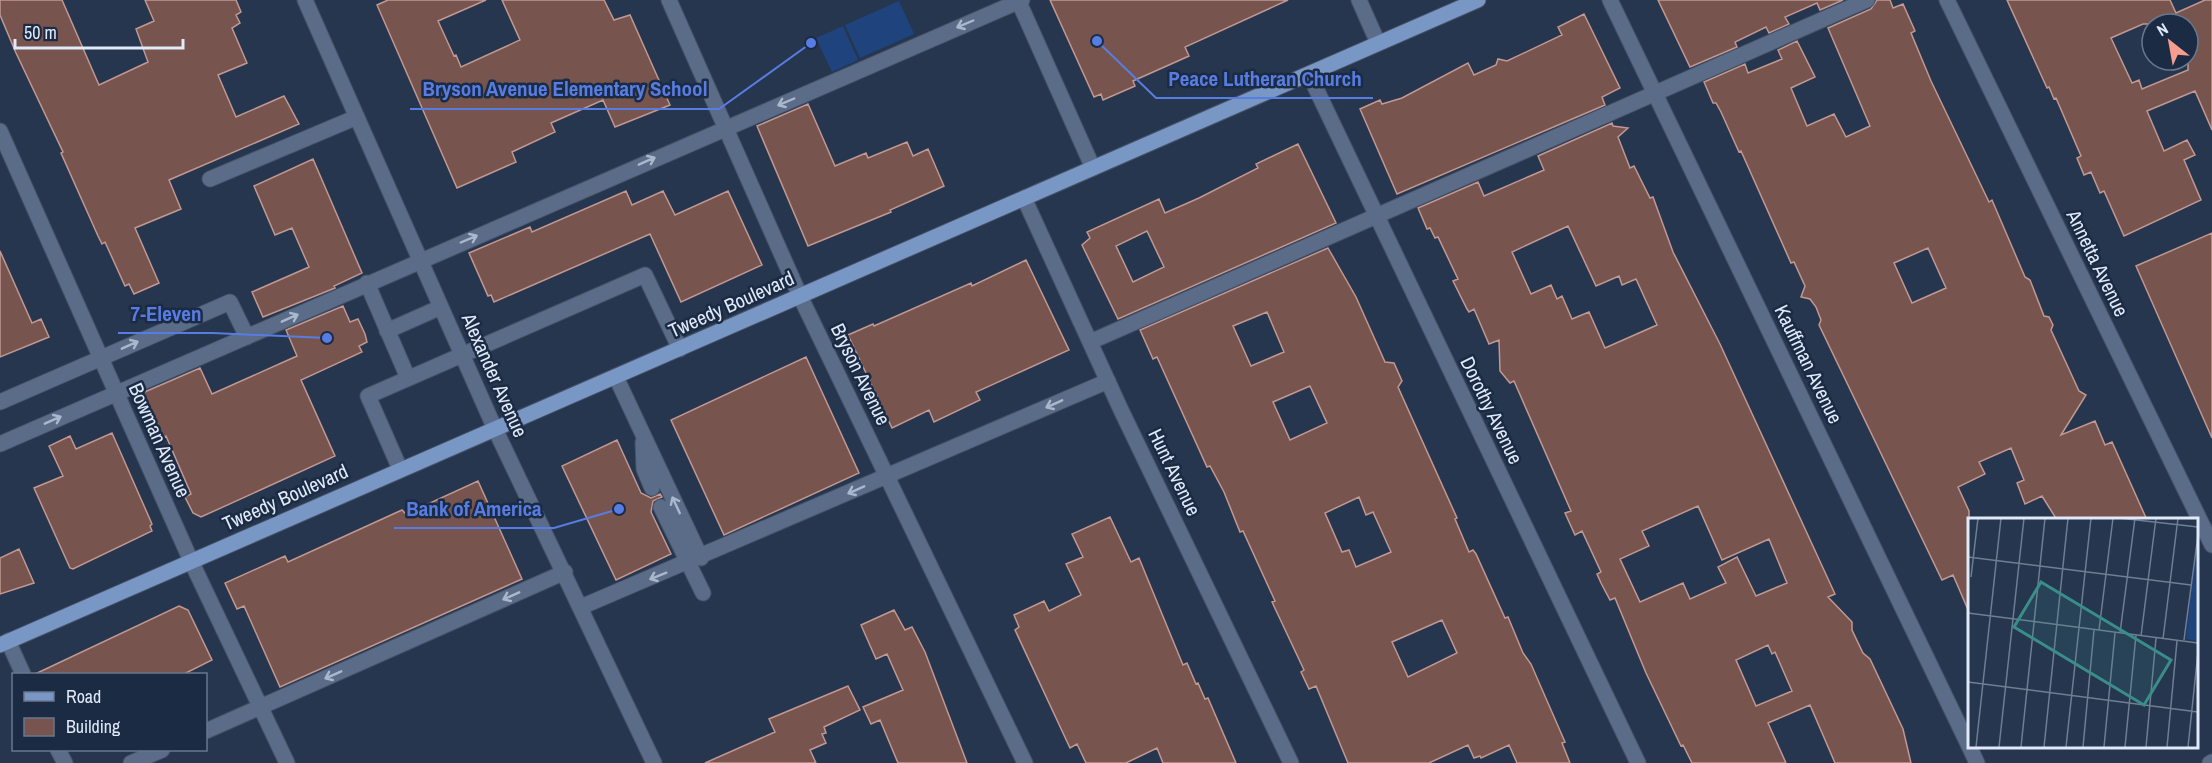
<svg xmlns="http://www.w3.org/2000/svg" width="2212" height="763" font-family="'Archivo Narrow',sans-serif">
<rect width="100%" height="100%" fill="#26364f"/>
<path fill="#1e437d" d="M 899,1 L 914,34 L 860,58 L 845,25 Z
M 843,26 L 858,60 L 832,72 L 816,38 Z"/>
<path fill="#78544f" stroke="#c19892" stroke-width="1.5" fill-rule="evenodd" d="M 0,0 L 62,0 L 99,85 L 148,62 L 136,29 L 154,21 L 145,0 L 236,0 L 241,12 L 236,15 L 240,23 L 232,28 L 247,63 L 218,75 L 236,117 L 284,96 L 299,124 L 169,180 L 181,209 L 135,228 L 159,283 L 134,294 L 129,284 L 125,286 L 105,242 L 102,244 L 98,236 L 61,153 L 63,152 L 16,53 L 0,15 Z
M 388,0 L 486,0 L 438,21 L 454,56 L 456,55 L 461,67 L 520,40 L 502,0 L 604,0 L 614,20 L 630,15 L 670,105 L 615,127 L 603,100 L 551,123 L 555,132 L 512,152 L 516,162 L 457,188 L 377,5 Z
M 1050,0 L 1288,0 L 1185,47 L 1189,56 L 1133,81 L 1135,86 L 1103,100 L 1101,94 L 1094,97 Z
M 1658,0 L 1843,0 L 1820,10 L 1817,3 L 1785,17 L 1789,24 L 1769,33 L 1766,27 L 1735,42 L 1737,47 L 1690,67 Z
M 1877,0 L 1890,0 L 1893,8 L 1903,4 L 1915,31 L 1911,33 L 1931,81 L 1989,202 L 1992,200 L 2025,277 L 2030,280 L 2044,316 L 2049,317 L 2053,325 L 2051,330 L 2079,391 L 2086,395 L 2061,435 L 2095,421 L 2105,445 L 2112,442 L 2147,520 L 2057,520 L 2042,496 L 2025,504 L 2017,483 L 2024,480 L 2011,448 L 1979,462 L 1985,474 L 1958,487 L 1969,511 L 1969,612 L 1953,575 L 1942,580 L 1819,325 L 1821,320 L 1816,307 L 1810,299 L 1801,297 L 1805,286 L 1794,262 L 1791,263 L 1741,151 L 1739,152 L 1721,112 L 1716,103 L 1713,103 L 1704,82 L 1745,64 L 1748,73 L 1782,59 L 1778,50 L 1797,41 L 1815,77 L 1791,88 L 1807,126 L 1834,114 L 1846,137 L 1870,126 L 1828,28 L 1871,9 ZM 1928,248 L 1946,288 L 1912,303 L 1894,263 Z
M 2007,0 L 2170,0 L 2176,13 L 2205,0 L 2212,0 L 2212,130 L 2195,91 L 2147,111 L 2164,151 L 2187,140 L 2195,155 L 2184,160 L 2201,200 L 2124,236 L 2104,191 L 2100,193 L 2091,172 L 2084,175 L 2077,158 L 2081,156 L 2056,98 L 2054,99 L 2049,87 L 2047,88 ZM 2143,24 L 2188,24 L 2188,70 L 2142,89 L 2139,80 L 2132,83 L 2111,38 Z
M 1584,14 L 1620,88 L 1602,97 L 1605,105 L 1397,194 L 1360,109 L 1380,100 L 1382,104 L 1402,98 L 1468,63 L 1474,75 L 1496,65 L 1498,59 L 1507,61 L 1562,35 L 1558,27 Z
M 808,104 L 835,166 L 866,153 L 868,158 L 907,142 L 913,156 L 928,149 L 944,186 L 890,210 L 891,212 L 808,246 L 757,126 Z
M 1612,123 L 1613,126 L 1628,128 L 1618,137 L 1630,168 L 1634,166 L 1650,198 L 1653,197 L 1673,252 L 1720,344 L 1835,594 L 1828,597 L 1852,622 L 1852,630 L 1863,653 L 1870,659 L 1903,729 L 1911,763 L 1835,763 L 1810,705 L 1768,723 L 1786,763 L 1692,763 L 1683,745 L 1681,746 L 1646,673 L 1615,598 L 1610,600 L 1601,583 L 1597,574 L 1601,572 L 1582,531 L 1575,535 L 1565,513 L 1571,511 L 1514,381 L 1510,383 L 1500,371 L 1499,340 L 1489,344 L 1474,309 L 1469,312 L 1467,309 L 1453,281 L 1458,279 L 1438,237 L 1435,238 L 1430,228 L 1427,229 L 1418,208 L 1478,182 L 1484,196 L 1544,170 L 1538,156 ZM 1568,226 L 1596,286 L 1619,276 L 1622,285 L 1636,279 L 1657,325 L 1605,348 L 1589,312 L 1572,319 L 1562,296 L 1557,299 L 1551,285 L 1531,294 L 1512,252 ZM 1698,506 L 1722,560 L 1769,539 L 1787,583 L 1756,596 L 1737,557 L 1718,567 L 1726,583 L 1690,599 L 1683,583 L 1640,602 L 1620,559 L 1649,546 L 1642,531 ZM 1768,645 L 1772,654 L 1775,652 L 1792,691 L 1756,706 L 1736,660 Z
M 1298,144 L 1336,223 L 1118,319 L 1082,245 L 1090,238 L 1087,232 L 1159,199 L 1165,213 L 1199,198 L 1258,168 L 1256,164 ZM 1147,231 L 1164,267 L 1133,282 L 1116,246 Z
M 313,159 L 362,273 L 334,286 L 335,288 L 263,317 L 252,292 L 309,267 L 292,228 L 275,235 L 254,186 Z
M 626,191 L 632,205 L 663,191 L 675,215 L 728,191 L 762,265 L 681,302 L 650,234 L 494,302 L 491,295 L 488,296 L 469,253 L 530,227 L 532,232 Z
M 2212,233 L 2212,438 L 2136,266 Z
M 1328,248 L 1356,297 L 1385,362 L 1394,363 L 1402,381 L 1398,387 L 1457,518 L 1455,519 L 1469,552 L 1473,550 L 1476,554 L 1505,618 L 1508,617 L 1523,653 L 1531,664 L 1565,742 L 1562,743 L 1570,763 L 1517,763 L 1509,745 L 1481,758 L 1480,756 L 1474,758 L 1468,745 L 1429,763 L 1348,763 L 1316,686 L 1309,689 L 1301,672 L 1304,670 L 1272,602 L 1275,601 L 1243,531 L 1240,532 L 1224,492 L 1210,466 L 1207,467 L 1157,357 L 1153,359 L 1140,330 ZM 1267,312 L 1284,352 L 1251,366 L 1233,326 ZM 1310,386 L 1327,423 L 1290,440 L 1273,402 ZM 1359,497 L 1366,515 L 1373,512 L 1391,552 L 1356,567 L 1349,550 L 1342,552 L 1325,513 ZM 1442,620 L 1457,653 L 1408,677 L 1392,642 Z
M 0,251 L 32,323 L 41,319 L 49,337 L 0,357 Z
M 1026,260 L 1069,350 L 976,392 L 980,400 L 934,422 L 929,410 L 892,428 L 848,335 L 873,324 L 874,326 L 971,283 L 972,286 Z
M 343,306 L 350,322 L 358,319 L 365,334 L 367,342 L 359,346 L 362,352 L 301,380 L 335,456 L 201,517 L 193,513 L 185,497 L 191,494 L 166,436 L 160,439 L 140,394 L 200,368 L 212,394 L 297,356 L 286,330 Z
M 806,357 L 859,473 L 724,535 L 671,420 Z
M 112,433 L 152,524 L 150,526 L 152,531 L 73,569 L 70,568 L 34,488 L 63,476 L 49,446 L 70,436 L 76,449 Z
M 617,440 L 641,493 L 651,498 L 660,494 L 662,497 L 653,501 L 651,512 L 671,554 L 616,580 L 562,466 Z
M 478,481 L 522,579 L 280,687 L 244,606 L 237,609 L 225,583 L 285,556 L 288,562 L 402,510 L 406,514 Z
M 1110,517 L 1131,562 L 1139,558 L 1183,665 L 1187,663 L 1196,684 L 1198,683 L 1205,699 L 1208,698 L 1236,763 L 1163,763 L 1157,748 L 1126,763 L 1086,763 L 1077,744 L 1070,748 L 1015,630 L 1019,627 L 1014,615 L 1044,601 L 1049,611 L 1081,595 L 1066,564 L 1083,557 L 1072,534 Z
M 19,549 L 34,583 L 0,594 L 0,558 Z
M 179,606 L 188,610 L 212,660 L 182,675 L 33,675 Z
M 894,610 L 905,630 L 912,627 L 925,652 L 967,763 L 898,763 L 880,720 L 871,724 L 863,707 L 903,690 L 887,654 L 876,659 L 861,625 Z
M 848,686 L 860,710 L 824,727 L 826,733 L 822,734 L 826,743 L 810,750 L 816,763 L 705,763 L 775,732 L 769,719 Z"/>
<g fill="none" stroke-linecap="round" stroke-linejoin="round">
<g stroke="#455267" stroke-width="17">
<path id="minor" d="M 305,0 L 495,429 L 654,763
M 669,0 L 800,296 L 1025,763
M 1018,0 L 1093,168
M 1359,0 L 1378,43
M 1610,0 L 1969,746
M 1947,0 L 2212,545
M 1309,74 L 1638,763
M 0,131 L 191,561 L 287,763
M 210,179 L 357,117
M 1024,198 L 1121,410 L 1291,763
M 367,283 L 408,378
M 387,331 L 441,307
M 1090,342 L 1867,0
M 616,377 L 701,558
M 0,402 L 230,302 L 247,337
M 643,442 L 644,469 L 652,488
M 0,444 L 1022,0
M 400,469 L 368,396 L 645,275 L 680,349
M 661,507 L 703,593
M 581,607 L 1108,381
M 8,641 L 23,674
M 206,731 L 565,572
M 1969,746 L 1977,763
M 58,750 L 65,763
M 131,763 L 162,750
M 2210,763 L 2212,762"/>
</g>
<g stroke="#455267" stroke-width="17">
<path id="major" d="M 0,645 L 1478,0"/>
</g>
<use href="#minor" stroke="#5a6c88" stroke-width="15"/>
<use href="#major" stroke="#7997c5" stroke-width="15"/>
</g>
<defs><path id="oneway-shaft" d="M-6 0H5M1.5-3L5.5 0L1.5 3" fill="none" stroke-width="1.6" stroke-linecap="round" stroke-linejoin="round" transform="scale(1.5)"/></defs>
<g stroke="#aab8cc">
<use href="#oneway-shaft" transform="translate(965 24) rotate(157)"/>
<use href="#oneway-shaft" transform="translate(786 102) rotate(157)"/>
<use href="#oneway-shaft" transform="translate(647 161) rotate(-24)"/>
<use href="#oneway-shaft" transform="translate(469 239) rotate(-23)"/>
<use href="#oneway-shaft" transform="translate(290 318) rotate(-24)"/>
<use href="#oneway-shaft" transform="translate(130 345) rotate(-24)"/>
<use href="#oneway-shaft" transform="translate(1054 404) rotate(156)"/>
<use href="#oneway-shaft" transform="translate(53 420) rotate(-24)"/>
<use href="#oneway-shaft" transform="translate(856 490) rotate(156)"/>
<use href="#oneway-shaft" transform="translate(676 505) rotate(-115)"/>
<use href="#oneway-shaft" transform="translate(658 576) rotate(158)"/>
<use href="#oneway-shaft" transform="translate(511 596) rotate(156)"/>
<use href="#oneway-shaft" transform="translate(333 675) rotate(156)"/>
</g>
<g text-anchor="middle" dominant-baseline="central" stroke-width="5" stroke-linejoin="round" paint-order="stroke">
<g font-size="20" fill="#e0eafa" stroke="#1c2b44">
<text transform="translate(2098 263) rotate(64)">Annetta Avenue</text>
<text transform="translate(731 304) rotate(-24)">Tweedy Boulevard</text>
<text transform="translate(1809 364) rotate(64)">Kauffman Avenue</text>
<text transform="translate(861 374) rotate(64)">Bryson Avenue</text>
<text transform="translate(495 375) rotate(66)">Alexander Avenue</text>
<text transform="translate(1492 410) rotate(64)">Dorothy Avenue</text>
<text transform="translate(160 440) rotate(66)">Bowman Avenue</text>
<text transform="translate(1175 472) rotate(64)">Hunt Avenue</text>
<text transform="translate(285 497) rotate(-24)">Tweedy Boulevard</text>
</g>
</g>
<g transform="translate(1968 518)">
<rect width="230" height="230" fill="#26364f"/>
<path d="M 229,24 L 229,123 L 218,121 Z" fill="#1e437d"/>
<path fill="none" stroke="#707e93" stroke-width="1.5" d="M 151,0 L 230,9M 0,39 L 223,67M 3,59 L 10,0M 0,95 L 230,125M 131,112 L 145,0M 152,115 L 167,0M 173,118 L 188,0M 195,121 L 210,0M 216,122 L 230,17M 0,164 L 230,194M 8,229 L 33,0M 31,229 L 56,0M 53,229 L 77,0M 76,229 L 100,0M 98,229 L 123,0M 115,229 L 126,112M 136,229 L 147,115M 157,229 L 168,117M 178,229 L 188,120M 199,229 L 209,123M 220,229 L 230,134"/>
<path fill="#398d8a" fill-opacity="0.15" stroke="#398d8a" stroke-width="3" d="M 73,64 L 203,142 L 176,187 L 46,109 Z"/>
<rect width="230" height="230" fill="none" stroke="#e0eafa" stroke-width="3"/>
</g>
<path fill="none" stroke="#587de2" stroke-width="2" d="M1097 41L1156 98H1373M811 43L719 109H410M327 338L213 333H118M619 509L554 528H394"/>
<g fill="#587de2" stroke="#1c2b44" stroke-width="2">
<circle cx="1097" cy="41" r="6"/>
<circle cx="811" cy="43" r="6"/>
<circle cx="327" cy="338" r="6"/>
<circle cx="619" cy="509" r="6"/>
</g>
<g font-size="21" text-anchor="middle" font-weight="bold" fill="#587de2" stroke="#1c2b44" stroke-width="5" stroke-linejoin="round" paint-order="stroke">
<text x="1265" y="86">Peace Lutheran Church</text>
<text x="565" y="96">Bryson Avenue Elementary School</text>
<text x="166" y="321">7-Eleven</text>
<text x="474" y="516">Bank of America</text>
</g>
<rect x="12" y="673" width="195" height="78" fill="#1c2b44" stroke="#6a778d" stroke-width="1.5"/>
<rect x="24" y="692" width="30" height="9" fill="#7997c5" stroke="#6a778d" stroke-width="1.5"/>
<text x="66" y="703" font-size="18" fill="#e0eafa">Road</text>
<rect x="24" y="718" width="30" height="18" fill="#78544f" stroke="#6a778d" stroke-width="1.5"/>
<text x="66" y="733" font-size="18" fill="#e0eafa">Building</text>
<g transform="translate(2170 42) rotate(329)"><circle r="28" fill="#1c2b44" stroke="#6a778d" stroke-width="1.5"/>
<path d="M0-4.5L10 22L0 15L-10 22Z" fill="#f59d8f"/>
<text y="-9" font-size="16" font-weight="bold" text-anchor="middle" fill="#e0eafa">N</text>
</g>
<path d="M15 39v9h168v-9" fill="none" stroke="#e0eafa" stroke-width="3"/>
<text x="24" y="39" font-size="18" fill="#e0eafa" stroke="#1c2b44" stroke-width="4.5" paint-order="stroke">50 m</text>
</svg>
